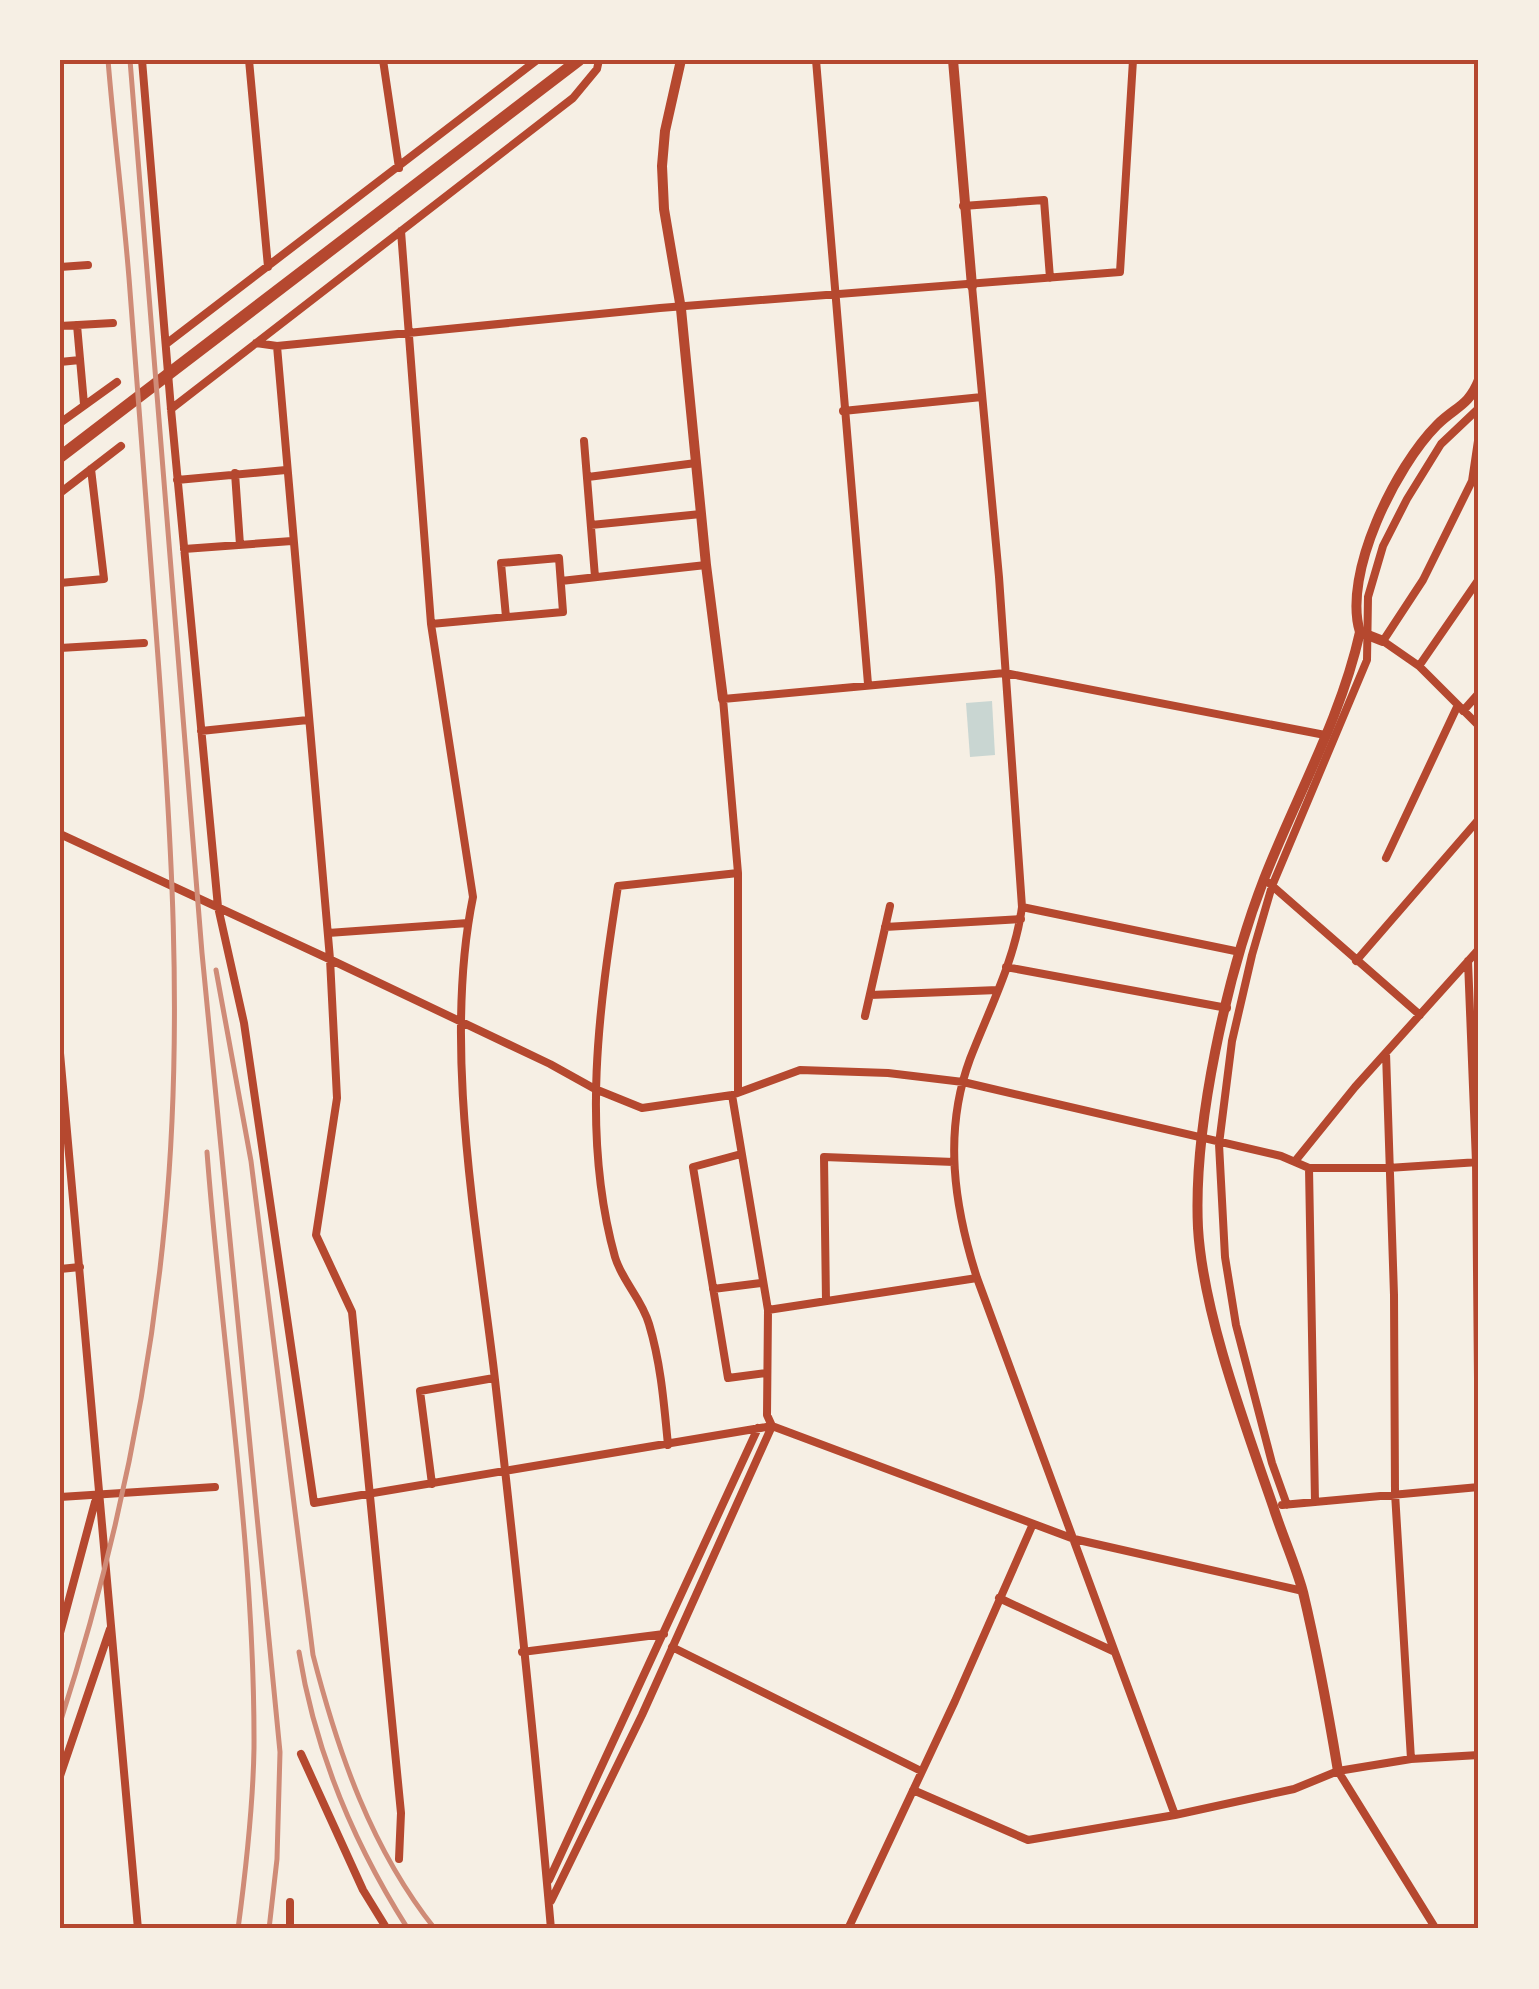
<svg xmlns="http://www.w3.org/2000/svg" width="1539" height="1989" font-family="Arial,sans-serif">
<rect width="100%" height="100%" fill="#f6efe4"/>
<path fill="#c9d6d2" d="M 992,701 L 995,755 L 970,757 L 966,703 Z"/>
<g fill="none" stroke-linecap="round" stroke-linejoin="round">
<path stroke="#b5482f" stroke-width="8" d="M 142,60 L 171,409 L 218,907 L 244,1023 L 314,1503 L 772,1426 L 1074,1539 L 1303,1591
M 249,60 L 268,267
M 383,60 L 399,168
M 816,60 L 868,684
M 963,206 L 1044,200 L 1050,278
M 401,231 L 431,624 L 473,897 C 443,1044 476,1223 494,1371 C 515,1557 535,1743 551,1929
M 60,267 L 88,265
M 972,286 L 999,577 L 1022,907 C 1015,960 989,1010 970,1059 C 943,1132 954,1206 977,1278 L 1175,1815
M 77,325 L 84,404
M 60,326 L 113,323
M 256,343 L 277,346 L 660,308 L 1120,272 L 1133,60
M 166,344 L 537,60
M 277,346 L 330,959 L 337,1098 L 316,1235 L 352,1312 L 401,1813 L 399,1859
M 60,362 L 80,360
M 171,409 L 573,98 L 597,69 L 599,60
M 843,411 L 982,397
M 60,423 L 117,382
M 1479,434 L 1472,481 L 1423,580 L 1383,641 L 1419,666 L 1479,726
M 584,441 L 595,577
M 235,473 L 240,545
M 588,477 L 696,463
M 177,480 L 286,470
M 60,493 L 121,446
M 591,525 L 701,514
M 184,549 L 292,541
M 561,581 L 706,565
M 60,583 L 104,579 L 91,469
M 431,624 L 563,612 L 559,558 L 501,563 L 506,617
M 60,648 L 144,643
M 1419,666 L 1479,579
M 1463,711 L 1479,693
M 201,731 L 308,720
M 60,834 L 327,958 L 550,1064 L 595,1089 L 642,1108 L 732,1095 L 800,1070 L 888,1073 L 963,1082 L 1281,1156 L 1309,1168 L 1388,1168 L 1479,1162
M 1386,858 L 1457,707
M 1269,883 L 1420,1015
M 1022,907 L 1240,952
M 885,927 L 1021,919
M 328,933 L 468,923
M 1356,961 L 1479,819
M 1468,961 L 1476,1162 L 1479,1487
M 1006,967 L 1227,1008
M 870,995 L 998,990
M 865,1016 L 890,906
M 60,1053 L 138,1929
M 1386,1053 L 1394,1295 L 1395,1493 L 1411,1759
M 738,1091 L 738,873 L 723,699 L 1005,673 L 1325,735
M 741,1154 L 693,1167 L 728,1378 L 766,1373
M 1296,1160 L 1355,1087 L 1479,949
M 1309,1168 L 1315,1502
M 60,1269 L 80,1267
M 713,1289 L 761,1283
M 826,1301 L 824,1157 L 954,1162
M 768,1310 L 977,1278
M 668,1445 C 664,1404 661,1364 649,1324 C 642,1299 622,1281 615,1257 C 581,1135 599,1008 618,886 L 738,873
M 432,1484 L 420,1391 L 494,1378
M 60,1497 L 215,1487
M 1282,1505 L 1479,1487
M 1287,1505 L 1272,1463 L 1236,1325 L 1225,1257 L 1219,1144 L 1232,1041 L 1252,955 L 1272,886 L 1367,660 L 1368,597 L 1383,546 L 1407,499 L 1441,444 L 1479,408
M 999,1598 L 1113,1651
M 60,1633 L 95,1502
M 672,1647 L 921,1771
M 522,1652 L 664,1634
M 301,1754 L 363,1890 L 387,1929
M 1338,1771 L 1436,1929
M 60,1776 L 110,1629
M 913,1790 L 1028,1840 L 1175,1815 L 1294,1789 L 1338,1771 L 1411,1759 L 1479,1755
M 549,1880 L 758,1428
M 551,1901 L 642,1715 L 772,1426 L 767,1415 L 768,1310 L 732,1095
M 290,1902 L 290,1929
M 848,1929 L 955,1701 L 1032,1526"/>
<path stroke="#b5482f" stroke-width="10" d="M 681,60 L 665,131 L 662,166 L 664,209 L 681,309 L 706,565 L 723,699
M 953,60 L 972,286
M 1383,641 L 1360,632 C 1342,574 1396,466 1437,425 C 1456,406 1468,407 1479,380
M 1338,1771 C 1328,1711 1317,1651 1303,1592 C 1295,1563 1282,1535 1273,1506 C 1245,1425 1203,1313 1198,1228 C 1193,1126 1227,975 1264,879 C 1296,797 1341,718 1360,632"/>
<path stroke="#b5482f" stroke-width="12" d="M 60,457 L 579,60"/>
<path stroke="#cf8b77" stroke-width="5" d="M 130,60 L 202,953 L 280,1752 L 277,1859 L 269,1929
M 216,970 L 251,1161 L 313,1655 C 338,1752 371,1849 435,1929
M 207,1152 C 222,1350 255,1549 254,1748 C 253,1809 246,1869 238,1929
M 299,1652 C 315,1751 354,1844 408,1929
M 60,1723 C 113,1559 149,1392 165,1221 C 184,1024 171,827 156,631 C 146,514 138,396 129,278 C 123,205 114,133 108,60"/>
</g>
<rect width="1539" height="1989" fill="none" stroke="#f6efe4" stroke-width="125"/>
<rect x="62" y="62" width="1414" height="1864" fill="none" stroke="#b5482f" stroke-width="4"/>
</svg>
